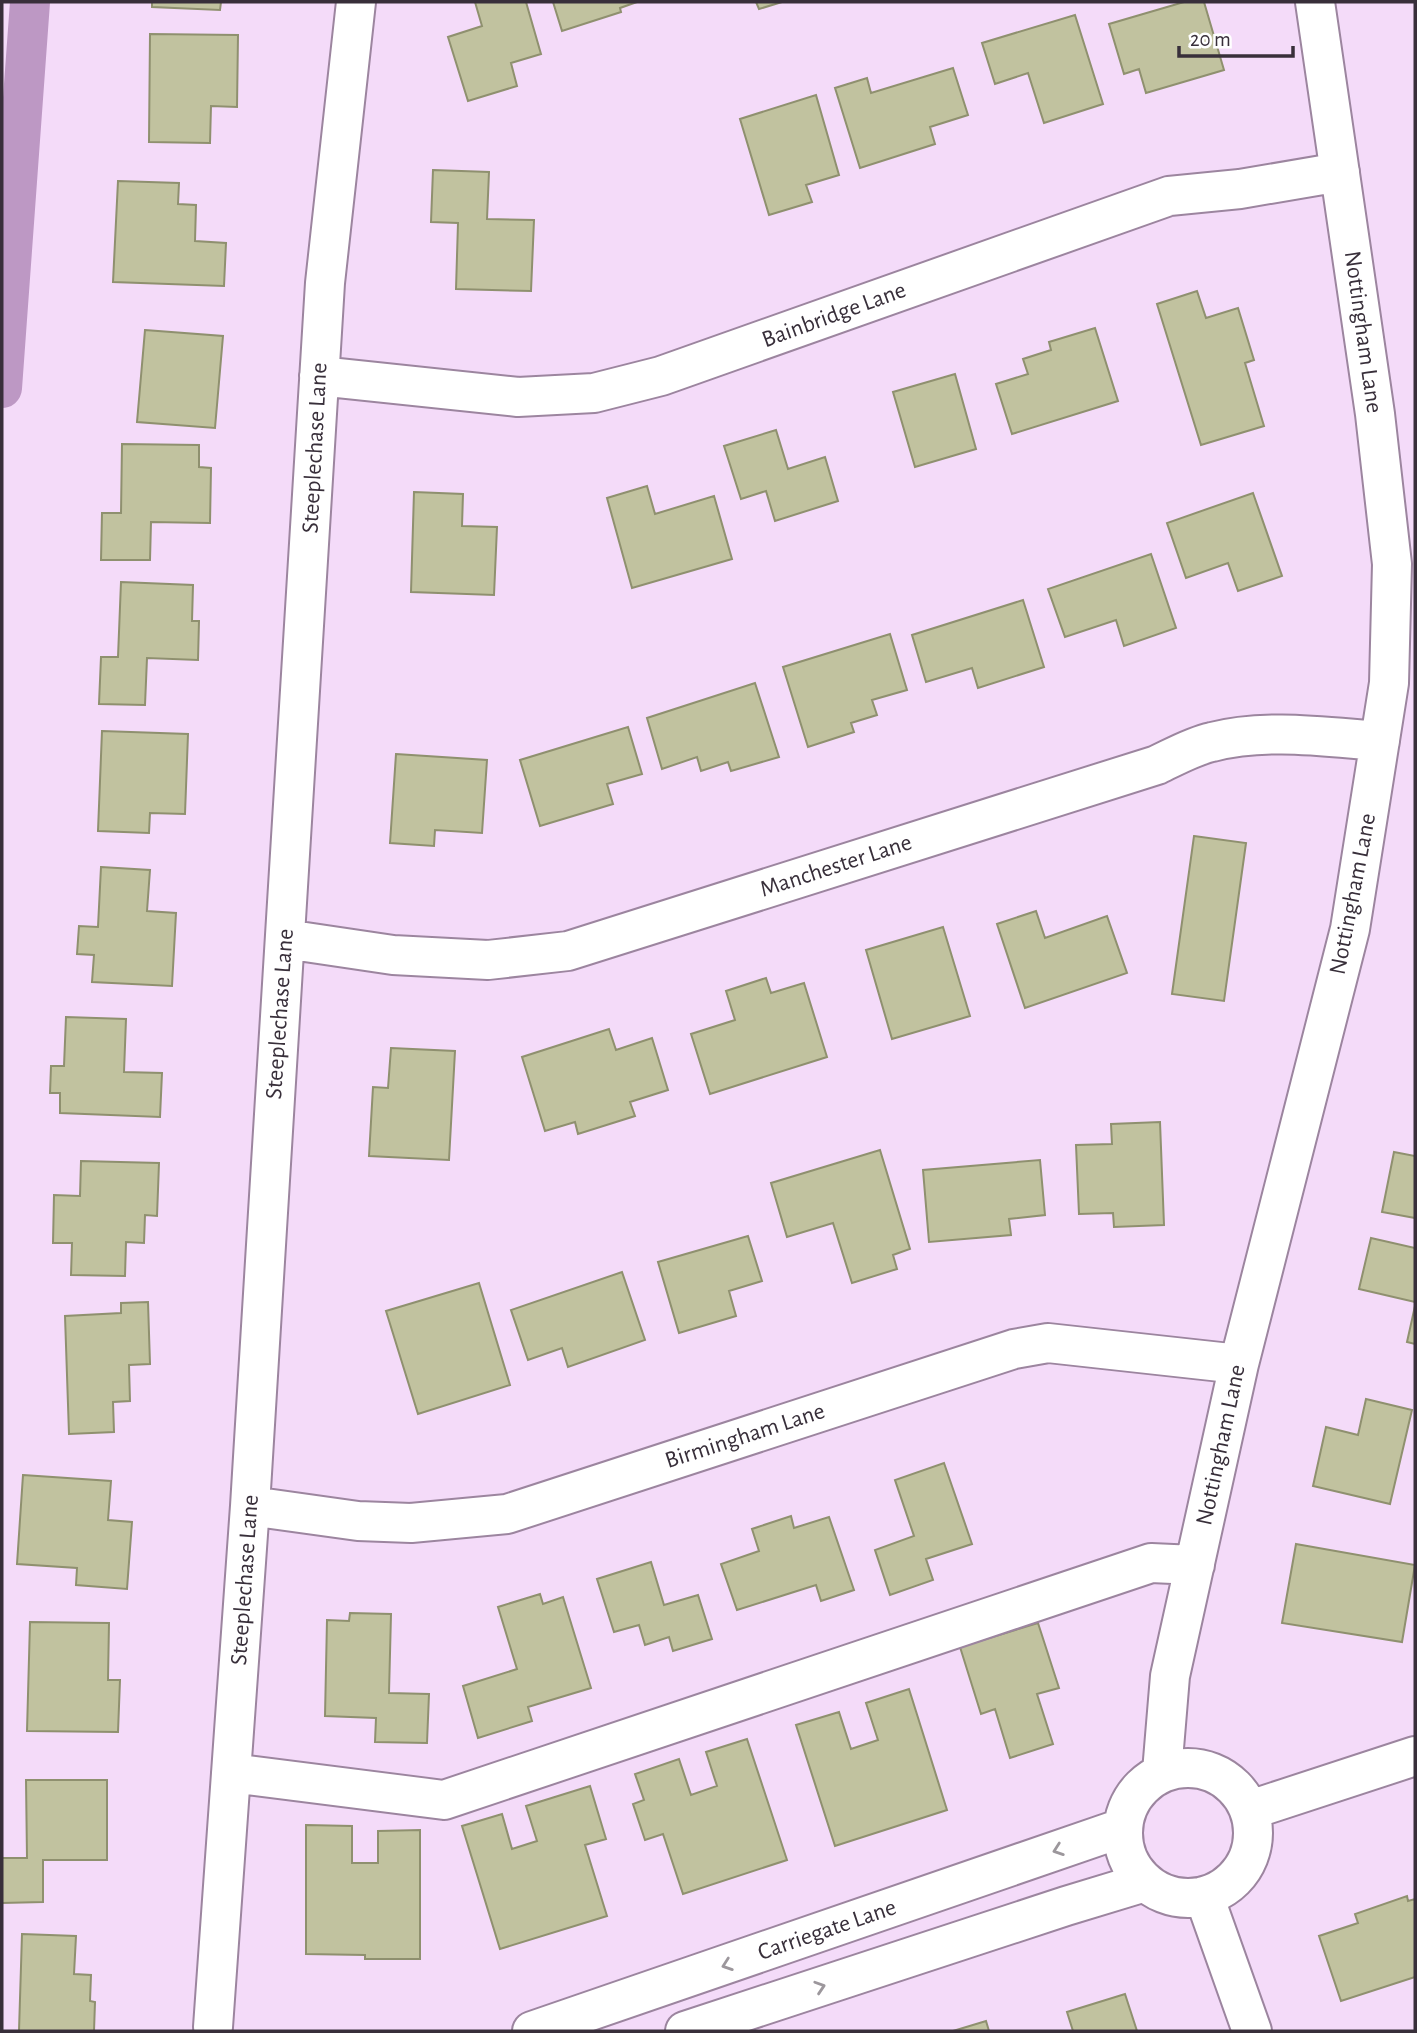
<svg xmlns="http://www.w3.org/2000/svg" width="1417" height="2033" font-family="'Alegreya Sans',sans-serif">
<rect width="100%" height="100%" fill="#f4dbf9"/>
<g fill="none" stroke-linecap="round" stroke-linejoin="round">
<path stroke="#bd98c4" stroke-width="40" d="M 2,388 L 30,2"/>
</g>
<path fill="#c1c29f" stroke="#8f906f" stroke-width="2" d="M 152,2 L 221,2 L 220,10 L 152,7 Z
M 475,2 L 526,2 L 541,54 L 511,63 L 517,86 L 468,101 L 448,37 L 482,26 Z
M 553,2 L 637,2 L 620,8 L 621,12 L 562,31 Z
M 756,2 L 782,2 L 759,9 Z
M 1184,2 L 1204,2 L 1224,70 L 1146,93 L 1139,69 L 1124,74 L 1109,24 Z
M 1075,15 L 1103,104 L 1044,123 L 1028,73 L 995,84 L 982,43 Z
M 150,34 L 238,35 L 237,107 L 211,106 L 210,143 L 149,142 Z
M 953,68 L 968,115 L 930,127 L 935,144 L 860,168 L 835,88 L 867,78 L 871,93 Z
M 816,95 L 839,175 L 806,185 L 812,202 L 769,215 L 740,119 Z
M 433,170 L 489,172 L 487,219 L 534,220 L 531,291 L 456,289 L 458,223 L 431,222 Z
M 118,181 L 179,183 L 178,204 L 196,205 L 195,241 L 226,243 L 224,286 L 113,282 Z
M 1197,291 L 1206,318 L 1238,308 L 1254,360 L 1245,363 L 1264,426 L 1201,445 L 1157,304 Z
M 1095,328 L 1118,401 L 1012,434 L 996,384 L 1028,374 L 1023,359 L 1051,350 L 1049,342 Z
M 145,330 L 223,336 L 215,428 L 137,422 Z
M 955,374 L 976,449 L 915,467 L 893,392 Z
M 776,430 L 788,469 L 825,457 L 838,501 L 775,521 L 766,491 L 741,499 L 724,446 Z
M 122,444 L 199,445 L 199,467 L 211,468 L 210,523 L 151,522 L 150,560 L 101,560 L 102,513 L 121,513 Z
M 647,486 L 655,514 L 714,496 L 732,559 L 632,588 L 607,498 Z
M 414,492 L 463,494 L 462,526 L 497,527 L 494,595 L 411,592 Z
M 1253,493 L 1282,576 L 1238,591 L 1228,563 L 1186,578 L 1167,523 Z
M 1151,554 L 1176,628 L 1124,646 L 1116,620 L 1065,637 L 1048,589 Z
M 121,582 L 193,585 L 192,621 L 199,621 L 198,660 L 147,658 L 145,705 L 99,704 L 101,657 L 118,657 Z
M 1023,600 L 1044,667 L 978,688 L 972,668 L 926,682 L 912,635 Z
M 890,634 L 907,690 L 872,700 L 877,715 L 851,723 L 854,732 L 808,747 L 783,667 Z
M 755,683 L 779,757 L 731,771 L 728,762 L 701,771 L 697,757 L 662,769 L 647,718 Z
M 628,727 L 642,774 L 607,784 L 613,804 L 540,826 L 520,760 Z
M 102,731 L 188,734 L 185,814 L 150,813 L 149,833 L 98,831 Z
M 396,754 L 487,760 L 482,833 L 435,830 L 434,846 L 390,843 Z
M 1194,836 L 1246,843 L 1224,1001 L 1172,994 Z
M 101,867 L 150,870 L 147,911 L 176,913 L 172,986 L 92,982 L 94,955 L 77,954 L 79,926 L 98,927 Z
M 1036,911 L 1045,938 L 1107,916 L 1127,973 L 1025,1008 L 997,924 Z
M 943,927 L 970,1016 L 892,1039 L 866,950 Z
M 766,978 L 771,993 L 804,983 L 827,1057 L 710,1094 L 691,1034 L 735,1020 L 726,991 Z
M 66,1017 L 126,1019 L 124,1072 L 162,1073 L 160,1117 L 60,1113 L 60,1093 L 50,1093 L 51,1066 L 64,1066 Z
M 609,1029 L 616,1050 L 652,1038 L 668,1090 L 630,1102 L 635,1116 L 578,1134 L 575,1122 L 545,1131 L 522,1057 Z
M 391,1048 L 455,1051 L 449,1160 L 369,1156 L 373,1087 L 388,1088 Z
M 1160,1122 L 1164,1225 L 1114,1227 L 1113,1213 L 1079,1214 L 1076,1145 L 1112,1144 L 1111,1124 Z
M 880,1150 L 910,1249 L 893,1255 L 897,1269 L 852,1283 L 833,1223 L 787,1237 L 771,1183 Z
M 1394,1152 L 1415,1156 L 1415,1218 L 1382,1212 Z
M 1040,1160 L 1045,1215 L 1009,1219 L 1011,1235 L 929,1242 L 923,1170 Z
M 81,1161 L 159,1163 L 157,1216 L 145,1215 L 144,1243 L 126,1242 L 125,1276 L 71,1275 L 72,1243 L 53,1243 L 54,1195 L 80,1196 Z
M 748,1236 L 762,1281 L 729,1291 L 736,1316 L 679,1333 L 658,1262 Z
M 1371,1238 L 1415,1248 L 1415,1302 L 1359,1289 Z
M 622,1272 L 645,1340 L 568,1367 L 562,1348 L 528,1360 L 511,1310 Z
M 479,1283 L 510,1385 L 418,1414 L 386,1311 Z
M 148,1302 L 150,1364 L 129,1365 L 130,1401 L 113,1402 L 114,1432 L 69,1434 L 65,1316 L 121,1313 L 121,1303 Z
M 1415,1306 L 1415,1344 L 1407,1342 Z
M 1366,1399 L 1412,1410 L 1390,1504 L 1313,1486 L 1326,1427 L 1358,1435 Z
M 944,1463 L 972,1544 L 926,1559 L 933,1580 L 890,1595 L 875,1550 L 914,1536 L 895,1480 Z
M 23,1475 L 111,1481 L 108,1520 L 132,1522 L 127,1589 L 76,1585 L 77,1568 L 17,1564 Z
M 791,1516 L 794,1528 L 829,1517 L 854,1590 L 821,1601 L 816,1585 L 737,1610 L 721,1564 L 759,1551 L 752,1529 Z
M 1296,1544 L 1415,1565 L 1402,1642 L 1282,1623 Z
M 651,1562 L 664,1605 L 698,1595 L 712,1639 L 673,1651 L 669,1637 L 645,1645 L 639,1625 L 614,1632 L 597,1579 Z
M 540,1594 L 543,1604 L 563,1597 L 591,1688 L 528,1707 L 532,1721 L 478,1738 L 463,1686 L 517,1669 L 498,1607 Z
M 350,1613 L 391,1614 L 389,1693 L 429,1694 L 427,1743 L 375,1742 L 376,1718 L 325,1716 L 327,1620 L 349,1621 Z
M 30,1622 L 109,1623 L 108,1680 L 120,1680 L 118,1732 L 27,1731 Z
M 1038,1623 L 1059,1688 L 1037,1694 L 1053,1744 L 1010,1758 L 995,1709 L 981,1714 L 960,1647 Z
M 909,1689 L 947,1810 L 835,1846 L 796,1725 L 839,1712 L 851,1749 L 878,1740 L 866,1703 Z
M 747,1739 L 787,1860 L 683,1894 L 663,1834 L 645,1840 L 633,1804 L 644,1800 L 635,1774 L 679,1759 L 691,1795 L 717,1786 L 706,1752 Z
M 26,1780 L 107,1780 L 107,1860 L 43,1860 L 43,1902 L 2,1903 L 2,1858 L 27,1858 Z
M 590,1786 L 606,1839 L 585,1845 L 607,1916 L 500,1949 L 462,1826 L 502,1814 L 512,1849 L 537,1841 L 526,1806 Z
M 306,1825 L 352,1826 L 352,1863 L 378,1863 L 378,1831 L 420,1830 L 420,1959 L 365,1959 L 365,1955 L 306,1954 Z
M 1407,1896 L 1408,1901 L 1415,1899 L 1415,1977 L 1341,2001 L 1319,1936 L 1358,1923 L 1355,1914 Z
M 22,1934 L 76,1936 L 74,1974 L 91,1975 L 90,2001 L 95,2002 L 94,2031 L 19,2031 Z
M 1125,1994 L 1137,2031 L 1073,2031 L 1067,2012 Z
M 986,2021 L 989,2031 L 953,2031 Z"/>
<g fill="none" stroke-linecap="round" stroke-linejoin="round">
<g stroke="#9c859f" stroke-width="42">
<path id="minor" d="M 319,376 L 518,397 L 594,393 L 661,376 L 1169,196 L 1240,189 L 1340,172
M 285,939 L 393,955 L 488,960 L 568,951 L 1157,765 C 1174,757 1193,746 1212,742 C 1266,728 1326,737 1380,741
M 250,1506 L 358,1521 L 411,1523 L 507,1514 L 1014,1349 L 1048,1343 L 1239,1364
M1123 1833a65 65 0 1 1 130 0a65 65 0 1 1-130 0Z
M 1162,1772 L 1170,1676 L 1239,1364 L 1350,929 L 1389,683 L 1392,564 L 1375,414 L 1315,2
M 231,1773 L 444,1800 L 1151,1563 L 1195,1565
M 1250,1810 L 1415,1756
M 1204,1896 L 1252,2031
M 213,2027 L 250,1506 L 325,283 L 356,2
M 532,2031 L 1122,1828
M 685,2031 L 1066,1906 L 1145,1882"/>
</g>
<use href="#minor" stroke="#fff" stroke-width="38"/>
</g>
<defs><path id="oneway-chevron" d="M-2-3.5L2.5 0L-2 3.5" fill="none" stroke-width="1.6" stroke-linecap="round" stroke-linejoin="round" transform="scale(1.75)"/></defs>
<g stroke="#9c979c">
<use href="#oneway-chevron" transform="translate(1058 1850) rotate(161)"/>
<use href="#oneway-chevron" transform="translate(727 1965) rotate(161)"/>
<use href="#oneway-chevron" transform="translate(820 1987) rotate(-18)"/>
</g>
<g text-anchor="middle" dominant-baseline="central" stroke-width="5" stroke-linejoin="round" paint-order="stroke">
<g font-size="24" fill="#382f3a" stroke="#fff">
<text transform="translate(834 315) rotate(-20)">Bainbridge Lane</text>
<text transform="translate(1363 332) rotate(82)">Nottingham Lane</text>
<text transform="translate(315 448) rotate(-87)">Steeplechase Lane</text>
<text transform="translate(836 866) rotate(-18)">Manchester Lane</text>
<text transform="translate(1353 894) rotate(-79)">Nottingham Lane</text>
<text transform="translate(280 1014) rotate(-86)">Steeplechase Lane</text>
<text transform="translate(745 1436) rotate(-18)">Birmingham Lane</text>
<text transform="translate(1221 1445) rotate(-78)">Nottingham Lane</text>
<text transform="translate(245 1580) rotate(-86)">Steeplechase Lane</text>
<text transform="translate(827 1930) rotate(-19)">Carriegate Lane</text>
</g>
</g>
<rect width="1417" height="2033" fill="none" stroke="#382f3a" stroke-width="7"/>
<path d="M1179 46v10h114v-10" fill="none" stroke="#382f3a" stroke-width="3.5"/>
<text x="1190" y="46" font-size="21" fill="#382f3a" stroke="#ffffff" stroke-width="5" paint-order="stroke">20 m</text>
</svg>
